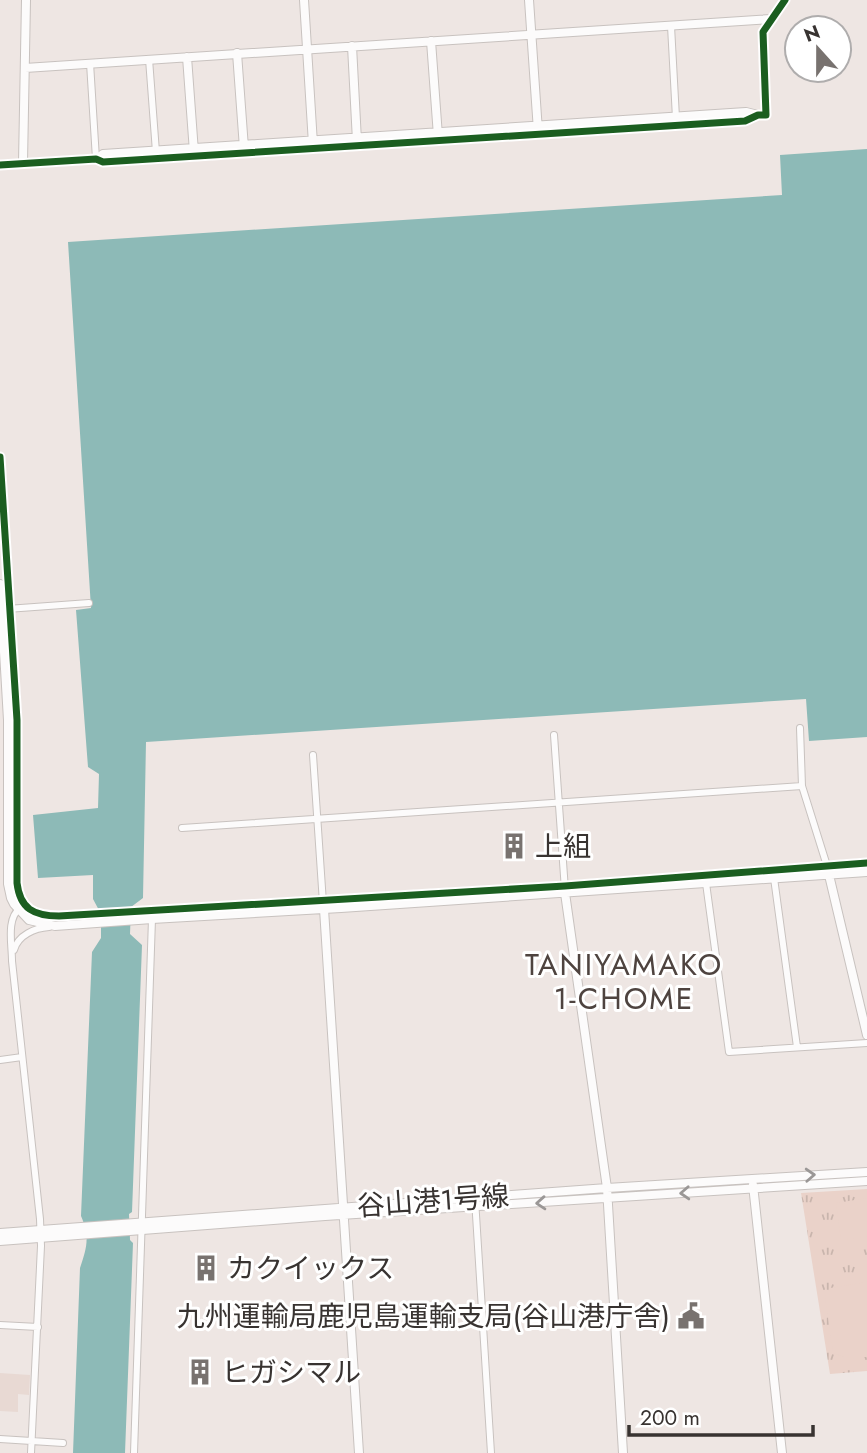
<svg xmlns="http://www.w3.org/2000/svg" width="867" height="1453" font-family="Jost,'Noto Sans JP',sans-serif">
<defs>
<pattern id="park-tufts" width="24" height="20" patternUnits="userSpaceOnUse" patternTransform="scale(1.75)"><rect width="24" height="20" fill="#ead2c9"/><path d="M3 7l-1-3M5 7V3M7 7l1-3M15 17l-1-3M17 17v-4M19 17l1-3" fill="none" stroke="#c9b5ad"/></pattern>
</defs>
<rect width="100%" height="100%" fill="#eee6e3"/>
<path fill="#e8d9d3" d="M 0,1373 L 30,1375 L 29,1395 L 18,1394 L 18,1412 L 0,1411 Z"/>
<path fill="url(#park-tufts)" d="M 867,1189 L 867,1371 L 830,1374 L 801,1193 Z"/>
<path fill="#ead2c9" d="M 867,1198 L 867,1236 L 841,1240 L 836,1203 Z
M 867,1282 L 867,1357 L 844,1357 L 833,1353 L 825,1296 L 830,1288 Z"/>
<path fill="#8dbab7" d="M 867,149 L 867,737 L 809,741 L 806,699 L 146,742 L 143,898 L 131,907 L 130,934 L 142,945 L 132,1212 L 129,1214 L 130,1240 L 133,1243 L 125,1453 L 73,1453 L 80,1268 C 87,1247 90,1237 81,1216 L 92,952 L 101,938 L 101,914 L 93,899 L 93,875 L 38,878 L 33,815 L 98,808 L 99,774 L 88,767 L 76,610 L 91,608 L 68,242 L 782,195 L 780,155 Z"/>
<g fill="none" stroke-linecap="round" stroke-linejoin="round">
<g stroke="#c8c2bf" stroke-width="8">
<path id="minor" d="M 671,26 L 676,118
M 149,59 L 156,152
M 90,63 L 96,159
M 7,609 L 89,603
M 800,728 L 802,786 L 828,869
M 554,735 L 565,890
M 313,755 L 323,903
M 182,828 L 802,786
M 774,878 L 797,1047
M 706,883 L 729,1052 L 867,1043
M 20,908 C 6,919 12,944 12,961 L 40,1219 L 41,1246 L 31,1453
M 14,950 C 18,935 35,928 49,927
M 0,1060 L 22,1057
M 475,1199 L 491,1453
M 0,1325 L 38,1327
M 0,1439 L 63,1443
M 134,1453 L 152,919"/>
</g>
<g stroke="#c8c2bf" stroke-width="10">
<path id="tertiary" d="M 304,0 L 313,144
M 529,0 L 538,131
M 431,41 L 438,136
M 352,46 L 357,141
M 237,53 L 244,148
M 187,57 L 194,152
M 25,68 L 771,19
M 96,159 L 103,154 L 746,112 L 758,115
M 23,163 L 26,0
M 0,165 L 96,159 L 103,162 L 745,121 L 758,115 L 766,115 L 763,32 L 785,0
M 0,457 L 17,720 L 17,883 C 20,909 34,916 59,916 L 565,886 L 867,863
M 0,584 L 8,720 L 8,884 L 11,898 L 14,904 L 29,920 L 55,926 L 152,919 L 341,908 L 867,872
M 829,875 L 867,1035
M 565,893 L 607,1188 L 623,1453
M 324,909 L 359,1453
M 753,1185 L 782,1453
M 0,1233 L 607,1188 L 867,1172
M 0,1241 L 325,1216 L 867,1181"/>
</g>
<use href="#minor" stroke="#fcfbfb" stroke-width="6"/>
<use href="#tertiary" stroke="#fcfbfb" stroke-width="8"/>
<g stroke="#fff" stroke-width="11">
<path id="cycleway" d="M 0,165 L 96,159 L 103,162 L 745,121 L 758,115 L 766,115 L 763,32 L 785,0
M 0,457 L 17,720 L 17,883 C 20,909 34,916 59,916 L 565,886 L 867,863"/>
</g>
<use href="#cycleway" stroke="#1b5e20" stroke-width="7"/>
</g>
<defs><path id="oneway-chevron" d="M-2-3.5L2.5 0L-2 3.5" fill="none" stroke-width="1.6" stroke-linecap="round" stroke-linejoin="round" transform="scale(1.75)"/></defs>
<g stroke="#9a9796">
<use href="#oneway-chevron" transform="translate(810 1175) rotate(-3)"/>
<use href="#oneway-chevron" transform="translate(685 1193) rotate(177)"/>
<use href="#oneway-chevron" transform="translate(541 1203) rotate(176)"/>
</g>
<defs>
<g id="building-bare" transform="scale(2.1)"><path d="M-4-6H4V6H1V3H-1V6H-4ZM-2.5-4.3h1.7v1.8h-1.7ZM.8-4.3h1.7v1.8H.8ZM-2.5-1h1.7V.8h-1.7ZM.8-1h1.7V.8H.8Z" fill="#78726f" stroke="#fff" stroke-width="2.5" paint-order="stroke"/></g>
<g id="civic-bare" transform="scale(2.1)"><path d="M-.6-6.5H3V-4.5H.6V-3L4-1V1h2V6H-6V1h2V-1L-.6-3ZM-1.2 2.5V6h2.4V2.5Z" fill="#78726f" stroke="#fff" stroke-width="2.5" paint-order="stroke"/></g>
</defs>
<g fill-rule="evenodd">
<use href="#building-bare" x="514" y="846"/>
<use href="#building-bare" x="206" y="1268"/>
<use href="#civic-bare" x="691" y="1316"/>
<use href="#building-bare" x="200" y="1372"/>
</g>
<g text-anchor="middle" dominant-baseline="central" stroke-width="6" stroke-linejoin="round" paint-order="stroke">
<g font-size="28" fill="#383331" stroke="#fff" text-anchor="start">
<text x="535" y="846">上組</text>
<text x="227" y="1268">カクイックス</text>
<text x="670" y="1316" text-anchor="end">九州運輸局鹿児島運輸支局(谷山港庁舎)</text>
<text x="221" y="1372">ヒガシマル</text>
</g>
<g font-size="28" fill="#383331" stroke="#fff">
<text transform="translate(433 1201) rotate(-4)">谷山港1号線</text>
</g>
<g font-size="30" letter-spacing="2" fill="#4e433f" stroke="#fff">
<text x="624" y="964">TANIYAMAKO<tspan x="624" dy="34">1-CHOME</tspan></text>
</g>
</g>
<g transform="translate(818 49) rotate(339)"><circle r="33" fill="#ffffff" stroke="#afadad" stroke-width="2"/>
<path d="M0-5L12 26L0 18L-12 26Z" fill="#78726f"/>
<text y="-10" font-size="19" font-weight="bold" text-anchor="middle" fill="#383331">N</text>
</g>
<path d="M629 1425v10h184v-10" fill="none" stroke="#383331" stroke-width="3.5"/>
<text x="640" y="1425" font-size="21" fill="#383331" stroke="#ffffff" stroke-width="5" paint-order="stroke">200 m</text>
</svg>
